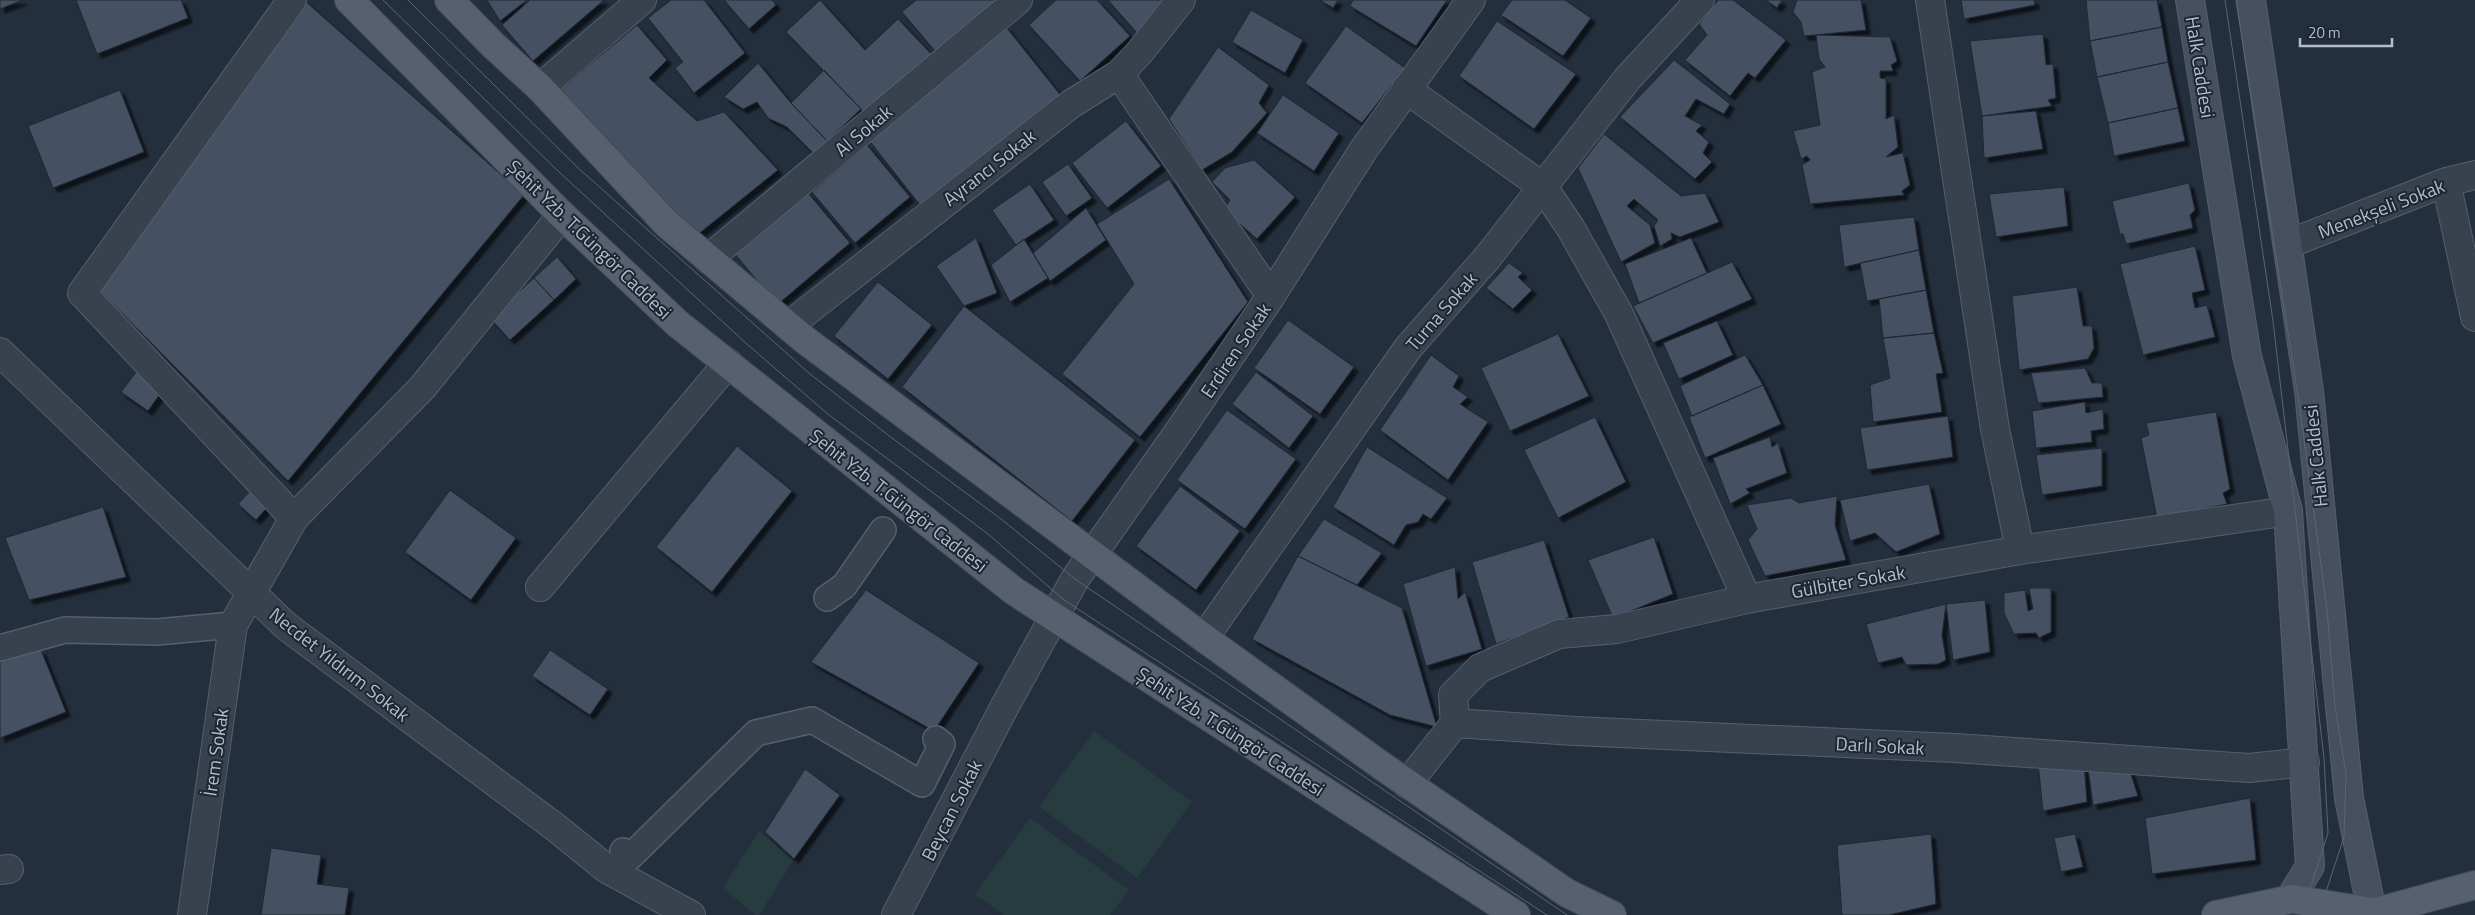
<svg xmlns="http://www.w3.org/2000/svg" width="2475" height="915" font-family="'Titillium Web',sans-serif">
<defs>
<filter id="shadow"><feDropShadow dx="4.5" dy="4.5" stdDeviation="1" flood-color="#0009"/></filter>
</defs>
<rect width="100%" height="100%" fill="#242f3e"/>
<path fill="#263c3f" d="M 1094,731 L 1192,802 L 1137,878 L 1039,807 Z
M 1030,818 L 1129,890 L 1110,915 L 1004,915 L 975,894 Z
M 759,831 L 793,861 L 759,915 L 755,915 L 723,888 Z"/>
<path fill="#455162" stroke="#1f2835" filter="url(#shadow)" d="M 0,0 L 23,0 L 0,9 Z
M 76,0 L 181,0 L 188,18 L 97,54 Z
M 304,0 L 524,195 L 288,481 L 95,286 Z
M 487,0 L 527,0 L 500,21 Z
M 530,0 L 604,0 L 533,61 L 502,25 Z
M 671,0 L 704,0 L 745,53 L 694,93 L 675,68 L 683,62 L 648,18 Z
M 724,0 L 772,0 L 776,5 L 749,29 Z
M 820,0 L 865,50 L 898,19 L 932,55 L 866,118 L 861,109 L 786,32 Z
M 916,0 L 997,0 L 936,52 L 902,12 Z
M 1056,0 L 1097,0 L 1130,36 L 1080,81 L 1029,25 Z
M 1108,0 L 1173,0 L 1137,33 Z
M 1320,0 L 1338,0 L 1333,8 Z
M 1353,0 L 1447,0 L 1416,46 L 1350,6 Z
M 1512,0 L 1565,0 L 1591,18 L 1563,56 L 1501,15 Z
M 1718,0 L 1733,0 L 1786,40 L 1755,78 L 1748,73 L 1730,96 L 1685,60 L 1707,35 L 1699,24 Z
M 1766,0 L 1782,0 L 1777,8 Z
M 1797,0 L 1861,0 L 1866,30 L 1804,36 L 1801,22 L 1793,12 Z
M 1961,0 L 2034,0 L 2035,5 L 1964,19 Z
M 2086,0 L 2157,0 L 2162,27 L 2090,41 Z
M 1251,10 L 1303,40 L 1285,73 L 1232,42 Z
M 1497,21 L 1576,74 L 1534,129 L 1459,76 Z
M 637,25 L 667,60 L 649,78 L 697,121 L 724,112 L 778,170 L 696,236 L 560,90 Z
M 1346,26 L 1405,68 L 1362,123 L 1305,83 Z
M 1006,27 L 1062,97 L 924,210 L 868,139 Z
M 2162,27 L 2168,62 L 2097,77 L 2090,41 Z
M 2043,34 L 2046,65 L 2053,64 L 2056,98 L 2048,100 L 2052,106 L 1982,116 L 1970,41 Z
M 1816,35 L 1890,37 L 1897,61 L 1891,65 L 1893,71 L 1880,71 L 1880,78 L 1886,79 L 1886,119 L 1894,115 L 1898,147 L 1886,157 L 1903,153 L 1910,185 L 1902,191 L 1904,195 L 1810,204 L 1802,165 L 1810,160 L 1807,156 L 1801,159 L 1793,131 L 1820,125 L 1812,72 L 1825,67 L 1819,59 Z
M 1218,47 L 1269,85 L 1259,103 L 1267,113 L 1232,152 L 1202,170 L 1169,119 Z
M 1674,60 L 1730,104 L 1724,114 L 1696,99 L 1685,116 L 1702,125 L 1696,131 L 1709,142 L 1703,153 L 1712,162 L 1695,179 L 1620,117 Z
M 2168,62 L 2178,108 L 2108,123 L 2097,77 Z
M 758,63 L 791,103 L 827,141 L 813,153 L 787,127 L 768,118 L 757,102 L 743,109 L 724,97 Z
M 824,70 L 861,109 L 827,141 L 791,103 Z
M 120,90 L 144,152 L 53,188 L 28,126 Z
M 1283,95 L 1339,133 L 1314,171 L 1257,133 Z
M 2178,108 L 2185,141 L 2114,156 L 2108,123 Z
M 2036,111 L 2043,149 L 1984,158 L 1982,116 Z
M 1126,121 L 1161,166 L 1107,208 L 1072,163 Z
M 1604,134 L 1681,196 L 1705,193 L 1719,222 L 1680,237 L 1671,233 L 1672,239 L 1660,246 L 1654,226 L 1658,220 L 1634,199 L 1627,206 L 1650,225 L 1655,243 L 1621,262 L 1578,168 Z
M 867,145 L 910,197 L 855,243 L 812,192 Z
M 1254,160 L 1295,197 L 1257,239 L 1224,210 L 1230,200 L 1212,182 L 1225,168 Z
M 1068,164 L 1092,198 L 1066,216 L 1042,182 Z
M 1169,179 L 1248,302 L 1140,437 L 1062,374 L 1134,284 L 1097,224 Z
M 2189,183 L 2195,210 L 2190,215 L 2193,228 L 2126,244 L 2123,234 L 2120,234 L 2112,201 Z
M 1030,184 L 1054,220 L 1016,245 L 992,210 Z
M 2064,187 L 2068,226 L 1996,237 L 1989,194 Z
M 808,193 L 850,243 L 777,305 L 735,254 Z
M 1086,208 L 1106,240 L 1050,281 L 1033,253 Z
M 1914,217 L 1919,250 L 1844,267 L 1839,225 Z
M 976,238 L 997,293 L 964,306 L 936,266 Z
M 1691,238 L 1707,273 L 1639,303 L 1625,264 Z
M 1024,239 L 1048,278 L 1010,302 L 991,265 Z
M 2195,246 L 2205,290 L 2192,293 L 2195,308 L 2207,305 L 2215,337 L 2143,355 L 2120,264 Z
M 1919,250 L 1926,290 L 1867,301 L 1860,263 Z
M 557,257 L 576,279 L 554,300 L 534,278 Z
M 1732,262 L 1752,299 L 1653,343 L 1633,306 Z
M 1509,263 L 1523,273 L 1518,277 L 1532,290 L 1513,309 L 1486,288 Z
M 534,278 L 554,300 L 510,340 L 490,318 Z
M 878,282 L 932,325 L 888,379 L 834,336 Z
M 2077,287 L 2083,326 L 2092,326 L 2094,348 L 2088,359 L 2019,370 L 2012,296 Z
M 1926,290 L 1934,333 L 1883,338 L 1879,299 Z
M 964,306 L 1135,440 L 1072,521 L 902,387 Z
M 1288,320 L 1354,367 L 1320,414 L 1254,368 Z
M 1717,321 L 1733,355 L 1679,379 L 1663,343 Z
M 1934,333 L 1943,373 L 1936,374 L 1942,412 L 1873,422 L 1870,385 L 1890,378 L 1883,338 Z
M 1558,334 L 1589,396 L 1510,431 L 1481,368 Z
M 1431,355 L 1459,376 L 1453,387 L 1468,397 L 1460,404 L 1488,422 L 1448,480 L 1380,430 Z
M 1745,355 L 1763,385 L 1692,416 L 1680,386 Z
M 2085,368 L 2092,383 L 2102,383 L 2103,397 L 2038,403 L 2031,373 Z
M 137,371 L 162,391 L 148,411 L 121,392 Z
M 1256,372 L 1313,416 L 1289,448 L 1232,404 Z
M 1763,385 L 1781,424 L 1705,458 L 1689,417 Z
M 2085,402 L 2086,413 L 2103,409 L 2104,429 L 2091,431 L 2092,442 L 2036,448 L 2032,411 Z
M 1227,410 L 1296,459 L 1245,529 L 1177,480 Z
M 2216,412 L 2230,489 L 2223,493 L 2227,504 L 2157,518 L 2141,438 L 2149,435 L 2146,423 Z
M 1948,416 L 1953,457 L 1867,470 L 1860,428 Z
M 1595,417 L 1626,482 L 1558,518 L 1524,450 Z
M 1770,437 L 1772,447 L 1778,443 L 1787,473 L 1746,489 L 1750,493 L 1730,504 L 1713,458 Z
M 737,446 L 792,491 L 712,592 L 656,547 Z
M 1367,447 L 1447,498 L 1431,519 L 1423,514 L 1418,522 L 1406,525 L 1394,545 L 1333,507 Z
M 2102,448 L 2102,486 L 2042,495 L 2036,455 Z
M 1929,484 L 1940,534 L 1896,552 L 1875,533 L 1850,541 L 1840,500 Z
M 1180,486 L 1240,531 L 1196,590 L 1136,546 Z
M 254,487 L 271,503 L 256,520 L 238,504 Z
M 450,490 L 516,538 L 471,600 L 405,552 Z
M 1837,496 L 1835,525 L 1846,560 L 1765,576 L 1748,540 L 1757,529 L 1747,505 L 1791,498 L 1799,503 Z
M 103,507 L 126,577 L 29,600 L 5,538 Z
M 1324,519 L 1382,553 L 1357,585 L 1298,556 Z
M 1654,537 L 1673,594 L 1613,618 L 1588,560 Z
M 1544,540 L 1569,617 L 1496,644 L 1472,562 Z
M 1298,556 L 1402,608 L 1437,727 L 1390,715 L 1252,639 Z
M 1455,567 L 1458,599 L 1465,592 L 1482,649 L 1426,666 L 1403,584 Z
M 2029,588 L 2051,588 L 2051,632 L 2039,638 L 2036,633 L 2014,634 L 2004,613 L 2004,593 L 2025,590 L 2028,611 L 2033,609 Z
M 866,590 L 979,663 L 934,731 L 811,662 Z
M 1985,600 L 1990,652 L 1953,660 L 1946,604 Z
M 1946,604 L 1942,635 L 1946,660 L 1938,664 L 1906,665 L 1902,657 L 1878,663 L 1866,624 Z
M 41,650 L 66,712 L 0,738 L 0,662 Z
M 550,650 L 608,689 L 590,715 L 532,676 Z
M 2038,763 L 2084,764 L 2087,802 L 2043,811 Z
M 2088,768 L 2129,768 L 2138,796 L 2093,805 Z
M 805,769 L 840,795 L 794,859 L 765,832 Z
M 2250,798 L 2256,860 L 2152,874 L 2145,818 Z
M 1931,834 L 1936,904 L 1889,915 L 1842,915 L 1837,845 Z
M 2075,834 L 2083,867 L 2061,872 L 2054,838 Z
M 271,848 L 321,855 L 317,884 L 349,888 L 345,915 L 261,915 Z"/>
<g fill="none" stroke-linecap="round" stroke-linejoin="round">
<g stroke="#565f6c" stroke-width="28">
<path id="pedestrian" d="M 827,598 L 844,586 L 883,530
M 0,648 L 65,630 L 157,632 L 233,625
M 623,851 L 630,857 L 756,733 L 812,720 L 922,784 L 942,744 L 936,739"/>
</g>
<g stroke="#565f6c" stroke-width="30">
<path id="minor" d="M 292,0 L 82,293 L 294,518
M 1930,0 L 1995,429 L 2020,550
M 1119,74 L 1271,296
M 540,88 L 642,0
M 1406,89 L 1543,187 L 1570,227 L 1619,314 L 1747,599
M 2446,182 L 2475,317
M 2288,244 L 2446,182 L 2475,175
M 708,259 L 1018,0
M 788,326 L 1071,104 L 1119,74 L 1139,53 L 1181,0
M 0,352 L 286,626 L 555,827 L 607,869 L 691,915
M 540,587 L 728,363
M 1204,638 L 1408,348 L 1487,258 L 1628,78 L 1700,0
M 1455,723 L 1453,695 L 1480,668 L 1559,634 L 1617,629 L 1747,599 L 2020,550 L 2288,511
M 1455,723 L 1575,731 L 1955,748 L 2249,768 L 2305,762
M 1407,784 L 1455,723
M 0,870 L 9,869
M 192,915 L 233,625 L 294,518 L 422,388 L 562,215
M 896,915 L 1006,704 L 1075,579 L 1180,430 L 1271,296 L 1364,149 L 1471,0"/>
</g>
<g stroke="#565f6c" stroke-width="30">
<path id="secondary" d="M 2190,0 L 2247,356 L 2288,511 L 2310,866 L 2290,899
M 2251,0 L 2309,391 L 2349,798 L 2372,912"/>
</g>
<g stroke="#414a57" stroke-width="30">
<path id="primary" d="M 349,0 L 562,215 L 678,324 L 1014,591 L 1516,915
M 449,0 L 493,45 L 540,88 L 667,224 L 805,340 L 1204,638 L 1382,766 L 1567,893 L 1612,915
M 2216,915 L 2292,899 L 2372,912
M 2365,915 L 2475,885"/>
</g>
<use href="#pedestrian" stroke="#38414e" stroke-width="25"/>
<use href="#minor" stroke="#38414e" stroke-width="28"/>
<use href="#secondary" stroke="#465061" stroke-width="28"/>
<use href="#primary" stroke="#56606e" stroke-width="28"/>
<path stroke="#5a6575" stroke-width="1" d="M 383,0 L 559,172 L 748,345 L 829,415 L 988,534 L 1064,600 L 1547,915
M 408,0 L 577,167 L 810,374 L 888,435 L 1001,519 L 1075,579 L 1567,915
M 2225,0 L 2273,321 L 2324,758 L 2328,833 L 2306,901 L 2281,915
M 2236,0 L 2299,403 L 2327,609 L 2335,706 L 2346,774 L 2344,837 L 2322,904 L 2314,915"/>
</g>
<g text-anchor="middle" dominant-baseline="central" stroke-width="4" stroke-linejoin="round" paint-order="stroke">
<g font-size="19" fill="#b4bcc9" stroke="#1d2633">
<text transform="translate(2201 67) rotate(81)">Halk Caddesi</text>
<text transform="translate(863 130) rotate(-40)">Al Sokak</text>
<text transform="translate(989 167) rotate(-38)">Ayrancı Sokak</text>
<text transform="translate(2381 208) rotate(-21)">Menekşeli Sokak</text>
<text transform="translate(590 239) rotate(44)">Şehit Yzb. T.Güngör Caddesi</text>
<text transform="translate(1441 311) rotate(-49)">Turna Sokak</text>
<text transform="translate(1235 350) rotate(-56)">Erdiren Sokak</text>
<text transform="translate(2315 456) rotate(-96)">Halk Caddesi</text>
<text transform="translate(899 500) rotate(38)">Şehit Yzb. T.Güngör Caddesi</text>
<text transform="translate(1848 581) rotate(-10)">Gülbiter Sokak</text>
<text transform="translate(340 664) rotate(38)">Necdet Yıldırım Sokak</text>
<text transform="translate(1231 731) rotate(33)">Şehit Yzb. T.Güngör Caddesi</text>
<text transform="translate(1880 745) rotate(3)">Darlı Sokak</text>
<text transform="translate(215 752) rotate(-82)">İrem Sokak</text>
<text transform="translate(951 810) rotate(-63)">Beycan Sokak</text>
</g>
</g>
<path d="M2300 38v8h92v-8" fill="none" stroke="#b4bcc9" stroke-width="2.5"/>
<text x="2308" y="38" font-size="15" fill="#b4bcc9" stroke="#1d2633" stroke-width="4" paint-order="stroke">20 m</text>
</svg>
